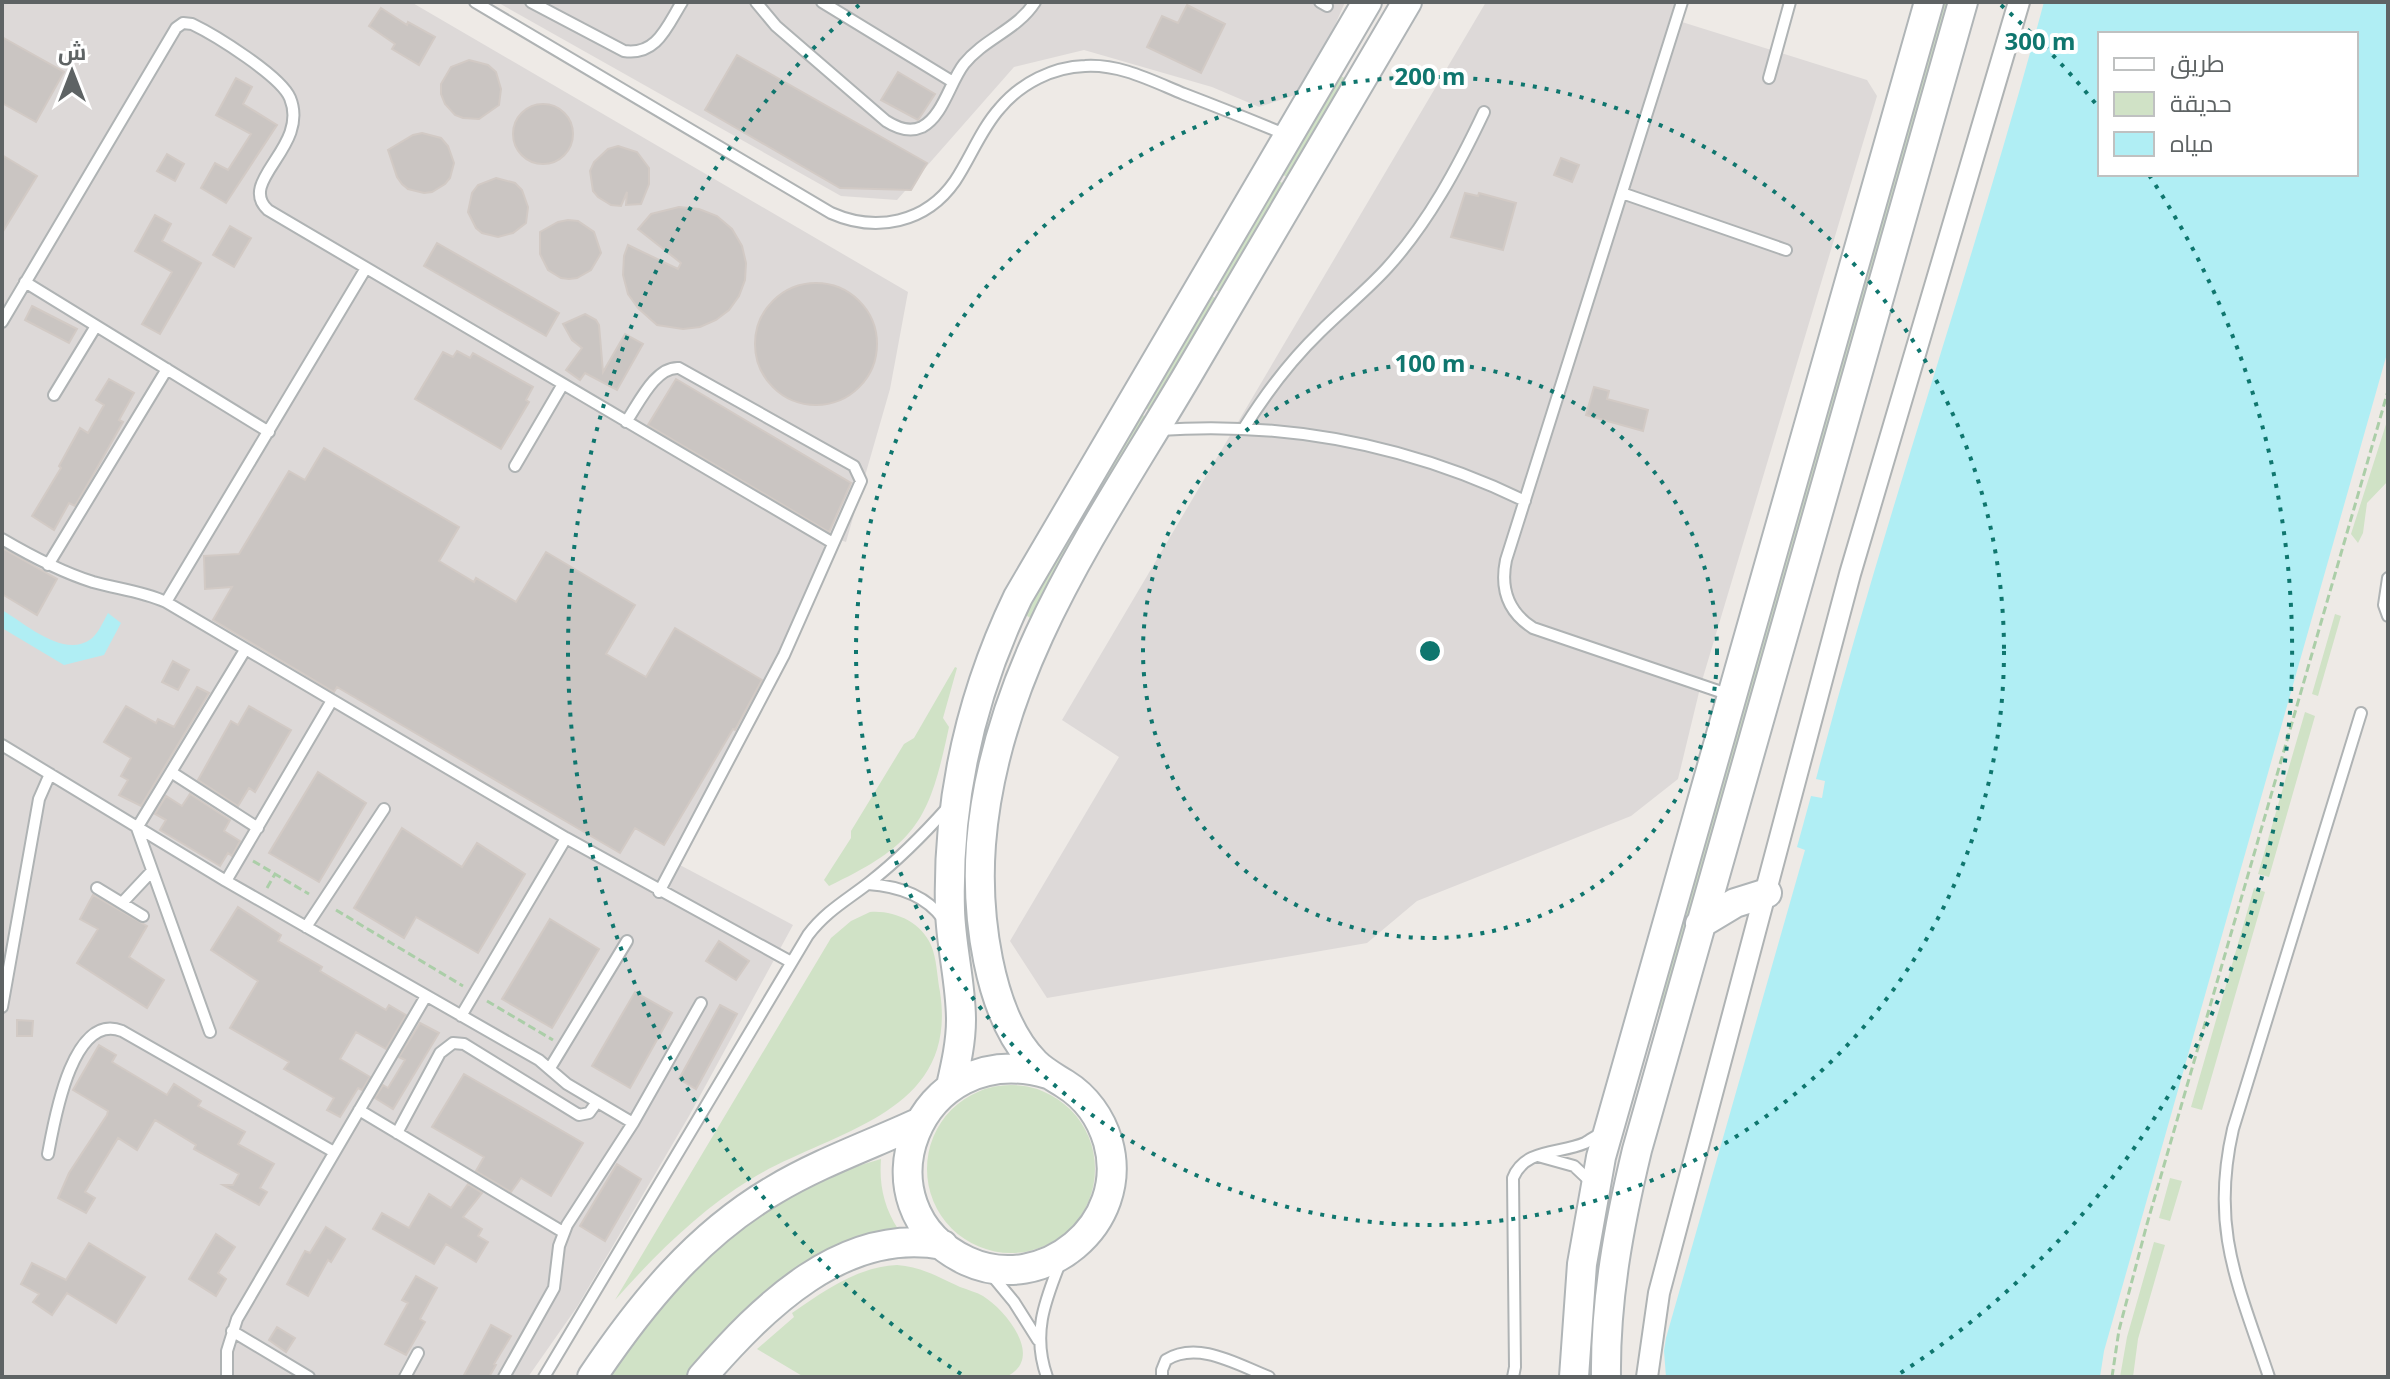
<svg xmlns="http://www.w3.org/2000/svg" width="2390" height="1379" font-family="'Noto Sans',Cairo,sans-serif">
<rect width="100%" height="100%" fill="#eeeae6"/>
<path fill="#ddd9d8" d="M 2,2 L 411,2 L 908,292 L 890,389 L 846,542 L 840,540 L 758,719 L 678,864 L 793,925 L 689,1116 L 577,1307 L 528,1377 L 2,1377 Z
M 497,2 L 1345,2 L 1317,67 L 1295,95 L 1259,107 L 1212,87 L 1084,50 L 1014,67 L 897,200 L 841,196 Z
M 1486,2 L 1688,2 L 1682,22 L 1867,80 L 1877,96 L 1701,684 L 1678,779 L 1631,816 L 1417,901 L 1367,943 L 1047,998 L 1010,941 L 1119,757 L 1062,720 Z"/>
<path fill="#d0e2c6" d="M 1941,2 L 1952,2 L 1664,1010 L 1655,1007 Z
M 1339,75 L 1348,80 L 1289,179 L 1281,173 Z
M 1277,180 L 1286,185 L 1221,293 L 1212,288 Z
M 1209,294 L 1218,300 L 1152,412 L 1143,407 Z
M 1139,413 L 1148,418 L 1079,536 L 1071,531 Z
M 2388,418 L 2388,481 L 2367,503 L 2363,533 L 2358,543 L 2351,534 Z
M 1067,537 L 1076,542 L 1032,619 L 1024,614 Z
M 2335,614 L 2341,616 L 2318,696 L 2312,694 Z
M 955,667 L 957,668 L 943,718 L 949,727 C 929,821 917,844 829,886 L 824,880 L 851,838 L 851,831 L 904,744 L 914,738 Z
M 2305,712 L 2315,716 L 2269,877 L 2258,874 Z
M 2254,888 L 2265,892 L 2202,1110 L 2191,1107 Z
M 870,912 C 894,910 921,922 931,945 C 937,959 937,977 940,992 C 959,1116 831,1130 751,1179 C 699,1211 655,1255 615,1300 L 831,938 L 851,921 Z
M927 1169a84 84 0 1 1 168 0a84 84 0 1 1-168 0Z
M 881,1159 C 879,1185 884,1207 898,1229 L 874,1232 L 851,1241 L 766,1293 L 730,1325 L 686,1377 L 606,1377 C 682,1275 754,1194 881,1159 Z
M 2170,1178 L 2182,1181 L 2170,1221 L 2159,1218 Z
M 2154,1242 L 2165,1245 L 2138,1339 L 2133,1377 L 2120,1377 L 2127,1337 Z
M 897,1265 C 922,1267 938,1277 960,1287 C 968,1290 976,1292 983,1296 C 1007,1311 1046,1360 1005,1377 L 804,1377 L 757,1349 L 794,1317 L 792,1313 C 824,1291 857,1267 897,1265 Z"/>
<path fill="#b0eef4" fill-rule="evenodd" d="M 2044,2 L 2388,2 L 2388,350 L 2373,403 L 2104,1351 L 2100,1377 L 1666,1377 L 1664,1351 L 1666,1338 L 1805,850 L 1797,847 L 1811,796 L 1822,798 L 1825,781 L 1816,779 C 1884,518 1974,263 2044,2 ZM 2100,34 L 2356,34 L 2356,174 L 2100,174 Z
M 2,610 C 26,624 64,659 91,639 C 98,634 103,622 108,613 L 121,623 L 104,655 L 64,665 L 2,628 Z"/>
<path fill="#cac5c2" stroke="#d2cac5" stroke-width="2" d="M 1187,5 L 1225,24 L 1201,73 L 1147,47 L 1162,16 L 1178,23 Z
M 381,8 L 407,25 L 408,22 L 435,37 L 419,65 L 392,49 L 395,44 L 369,26 Z
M 2,37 L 64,72 L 36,122 L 2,103 Z
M 737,55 L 927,163 L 911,190 L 840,188 L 705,110 Z
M 469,60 L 488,65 L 496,72 L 501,89 L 499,105 L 479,119 L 463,118 L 455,115 L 445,104 L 441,94 L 441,84 L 451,67 Z
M 898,72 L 935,94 L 918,120 L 881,100 Z
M 236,78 L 252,87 L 243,104 L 277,125 L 226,203 L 201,188 L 215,163 L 228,170 L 251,134 L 216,115 Z
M513 134a30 30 0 1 1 60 0a30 30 0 1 1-60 0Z
M 422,133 L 441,138 L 448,146 L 454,163 L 450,178 L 445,184 L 432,192 L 424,193 L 408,189 L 402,184 L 397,177 L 388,150 L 413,135 Z
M 618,146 L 637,152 L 649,168 L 649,184 L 641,204 L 626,205 L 627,192 L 621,206 L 611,205 L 598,197 L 593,191 L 590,171 L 594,162 L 608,149 Z
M 167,154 L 184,164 L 175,181 L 157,171 Z
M 2,155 L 37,176 L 2,233 Z
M 1561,158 L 1579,165 L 1572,182 L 1554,175 Z
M 496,178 L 515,183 L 522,190 L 528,207 L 526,223 L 513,233 L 498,237 L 482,233 L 476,228 L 468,212 L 472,193 L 478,185 Z
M 1465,193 L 1478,196 L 1479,193 L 1516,203 L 1503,250 L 1451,237 Z
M 679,207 L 699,209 L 717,216 L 732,229 L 742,246 L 746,263 L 745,280 L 739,296 L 729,310 L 716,320 L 700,327 L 683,329 L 657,325 L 638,308 L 628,294 L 623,275 L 624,256 L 628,245 L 678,269 L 681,263 L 638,229 L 651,214 Z
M 155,215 L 171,224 L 162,241 L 201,263 L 160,334 L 142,324 L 172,272 L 135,251 Z
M 568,220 L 578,221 L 594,232 L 601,253 L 591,270 L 577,278 L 569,279 L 561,278 L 548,270 L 540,254 L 540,232 L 558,222 Z
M 230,226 L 251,238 L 234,267 L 213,255 Z
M 437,243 L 559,313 L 546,336 L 424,266 Z
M755 344a61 61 0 1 1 122 0a61 61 0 1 1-122 0Z
M 32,306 L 77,329 L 69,343 L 25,320 Z
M 585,314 L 596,320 L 599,325 L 603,372 L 625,334 L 643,344 L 617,390 L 585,373 L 580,380 L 566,370 L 582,348 L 572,340 L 563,324 Z
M 457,351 L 470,358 L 473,353 L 533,387 L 526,400 L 529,402 L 501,449 L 415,399 L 443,352 L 453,357 Z
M 109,379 L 134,393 L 119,420 L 123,422 L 93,475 L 75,506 L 69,503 L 54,530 L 32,516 L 61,468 L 59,466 L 80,428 L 88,433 L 104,405 L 96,400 Z
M 676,379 L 851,483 L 829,532 L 648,425 Z
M 1594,387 L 1609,391 L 1607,399 L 1648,410 L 1643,431 L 1586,415 Z
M 324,448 L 459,527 L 439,561 L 474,582 L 476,578 L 516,602 L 546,552 L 635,605 L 606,654 L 646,677 L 675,628 L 762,680 L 735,730 L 733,729 L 664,845 L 635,828 L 620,853 L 337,687 L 334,692 L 213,620 L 232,587 L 205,589 L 204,556 L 239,554 L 289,471 L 305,480 Z
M 2,548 L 57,579 L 37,615 L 2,594 Z
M 173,661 L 189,670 L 178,690 L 162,682 Z
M 197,687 L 209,693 L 141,806 L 119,795 L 128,780 L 121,776 L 131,758 L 104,742 L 126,706 L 156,723 L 158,719 L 174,727 Z
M 249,706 L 291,730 L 255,792 L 249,788 L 238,806 L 198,780 L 231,721 L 238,725 Z
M 318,772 L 366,803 L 319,882 L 269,853 Z
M 190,794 L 230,820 L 224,831 L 240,841 L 232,856 L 228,853 L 220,866 L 160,830 L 166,820 L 155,814 L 166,796 L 182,806 Z
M 402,828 L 462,867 L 477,843 L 525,874 L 478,953 L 416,917 L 404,938 L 354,908 Z
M 93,895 L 147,926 L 129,957 L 164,980 L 147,1008 L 77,963 L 98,929 L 80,919 Z
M 238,907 L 281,935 L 278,941 L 322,967 L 320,971 L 386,1010 L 389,1005 L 406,1015 L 386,1049 L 356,1032 L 340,1059 L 370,1077 L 362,1090 L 358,1088 L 340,1117 L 327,1110 L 334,1098 L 284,1069 L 289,1062 L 230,1028 L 258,981 L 211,950 Z
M 550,919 L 599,949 L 552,1028 L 502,999 Z
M 719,941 L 749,961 L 736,980 L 706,961 Z
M 635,992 L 672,1013 L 630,1088 L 592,1066 Z
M 720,1005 L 737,1014 L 696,1089 L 679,1079 Z
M 17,1020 L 33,1021 L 32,1036 L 17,1036 Z
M 420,1023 L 439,1033 L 393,1109 L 375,1098 L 383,1085 L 388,1088 L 405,1060 L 399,1057 Z
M 99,1045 L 116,1055 L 112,1062 L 167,1095 L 174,1084 L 201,1101 L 198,1106 L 245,1132 L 238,1144 L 274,1164 L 260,1188 L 267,1192 L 259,1205 L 223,1185 L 233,1185 L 239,1174 L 194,1149 L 196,1145 L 155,1120 L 137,1150 L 118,1138 L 85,1192 L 95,1198 L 86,1213 L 58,1198 L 69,1173 L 107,1115 L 108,1111 L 73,1090 Z
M 464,1074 L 583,1143 L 551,1196 L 521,1178 L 511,1192 L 476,1171 L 484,1157 L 432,1127 Z
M 617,1164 L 641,1179 L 605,1241 L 580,1226 Z
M 468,1184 L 482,1193 L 463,1217 L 482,1229 L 478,1236 L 488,1242 L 476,1262 L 446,1244 L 434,1264 L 373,1229 L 382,1213 L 409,1228 L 429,1194 L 451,1208 Z
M 326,1227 L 345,1239 L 331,1262 L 328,1260 L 308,1296 L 287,1284 L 305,1251 L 310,1253 Z
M 216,1234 L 235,1247 L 218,1273 L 226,1279 L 216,1296 L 189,1279 Z
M 89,1243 L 145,1277 L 116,1323 L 67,1293 L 52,1315 L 33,1302 L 39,1294 L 21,1284 L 32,1263 L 66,1280 Z
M 416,1276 L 437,1288 L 420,1319 L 425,1322 L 406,1355 L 385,1344 L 408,1303 L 402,1300 Z
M 491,1325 L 511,1336 L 494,1364 L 496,1365 L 489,1377 L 463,1377 Z
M 277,1327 L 295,1338 L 286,1352 L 269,1340 Z"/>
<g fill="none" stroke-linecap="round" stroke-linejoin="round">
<g stroke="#afb3b4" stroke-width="14">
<path id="lane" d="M 475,2 L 831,213 C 876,233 926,223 955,181 C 971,157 981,129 1000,108 C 1021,83 1053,67 1085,66 C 1121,64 1152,81 1184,94 C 1218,107 1253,121 1287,135
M 531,2 L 624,51 C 657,56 667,26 682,2
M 756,2 L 776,26 L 886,121 C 897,128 909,133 922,127 C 943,116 950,82 964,64 C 985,38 1017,30 1035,2
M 822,2 L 953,82
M 1320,2 L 1327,6
M 1682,2 L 1506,560 C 1500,589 1508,612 1533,628 L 1730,695
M 1769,78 L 1790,2
M 1622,193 L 1786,250
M 25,282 L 269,432
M 2,322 L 176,28 L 183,23 L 192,24 C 215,35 281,76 290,98 C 310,147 236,181 268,210 L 833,543
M 54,395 L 96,326
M 626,422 C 638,405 655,366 679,368 L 854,466 L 861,481 L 784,655 L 659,892
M 1244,428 C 1266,393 1290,361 1320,332 C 1342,310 1366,291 1387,268 C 1428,223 1458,167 1484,112
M 1159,430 C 1288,421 1409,445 1525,501
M 515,466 L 563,384
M 2,539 C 31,556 61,572 93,582 C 118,589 142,591 166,602 L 566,838 L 791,962
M 48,565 L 167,369
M 2388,578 L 2384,605 L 2388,616
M 166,602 L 366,268
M 2,745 L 226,881 L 539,1060 L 567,1084 L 633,1123
M 171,772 L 258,828
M 226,881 L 331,702
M 868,884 C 897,886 925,894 943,919
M 97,888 L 143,916
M 122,903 L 152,871
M 306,927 L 384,809
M 2,1007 L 39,799 L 50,774
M 461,1016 L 566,838
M 210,1032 L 137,828 L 245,650
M 550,1068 L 627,941
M 359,1110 L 563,1232
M 397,1133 L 440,1053 L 453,1043 L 464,1044 L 579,1115 L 589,1113 L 597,1102
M 48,1154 C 54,1122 72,1011 122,1031 L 334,1152
M 1538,1156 L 1574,1166 L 1592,1183
M 990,1273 L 1014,1302 L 1038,1340
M 232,1331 L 309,1377
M 227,1377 L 227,1351 L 237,1319 L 426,996
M 405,1377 L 418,1353
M 504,1377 L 554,1288 L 559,1246 L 567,1225 L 633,1123 L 701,1003
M 544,1377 L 808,935 C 826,911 847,900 870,882 C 898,860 924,834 948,807
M 1047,1377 C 1032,1335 1044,1303 1060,1263
M 1162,1377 L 1162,1370 L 1166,1360 C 1198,1340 1238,1365 1269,1377
M 1513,1377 L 1515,1367 L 1513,1178 C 1525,1148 1560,1154 1585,1143 C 1590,1140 1596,1136 1601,1133
M 2269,1377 C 2238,1284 2210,1229 2233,1129 L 2361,713"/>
</g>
<g stroke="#afb3b4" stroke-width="24">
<path id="street" d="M 1647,1377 L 1659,1293 L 1850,574 L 2019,2"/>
</g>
<g stroke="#b0b5b7" stroke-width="32">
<path id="secondary" d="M 1700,924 L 1735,903 L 1767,893
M 1048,1074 C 916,1036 853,1208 967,1261 C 1043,1296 1131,1224 1108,1142 C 1101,1118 1086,1097 1065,1084 C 1054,1077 1044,1072 1035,1063 C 987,1014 976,911 981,844 C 995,667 1099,525 1187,376 C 1261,252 1334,127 1407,2
M 951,1086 C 956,1064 961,1042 961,1020 C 961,983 951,947 950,910 C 947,799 970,697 1018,597 L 1367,2
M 592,1377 C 641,1304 697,1235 774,1190 C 819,1163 870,1145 918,1123
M 702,1377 C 762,1308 843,1226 943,1245
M 1574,1377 L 1582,1264 L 1601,1157 L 1929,2
M 1606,1377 C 1605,1300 1619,1225 1637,1150 L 1963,2"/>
</g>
<path stroke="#abcea8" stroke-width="3" stroke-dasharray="8 4" stroke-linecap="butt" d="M 253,861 L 309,894
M 267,888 L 275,874
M 336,910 L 463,986
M 487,1001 L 553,1040
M 2112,1377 L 2119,1330 L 2147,1224 L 2388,391"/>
<use href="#lane" stroke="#fff" stroke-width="10"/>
<use href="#street" stroke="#fff" stroke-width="20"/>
<use href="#secondary" stroke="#fff" stroke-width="28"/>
</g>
<g fill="none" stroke="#0f766e" stroke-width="4" stroke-dasharray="4 8">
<circle cx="1430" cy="651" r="287"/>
<circle cx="1430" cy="651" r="574"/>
<path d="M961 1374A862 862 0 0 1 859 5M2001 5A862 862 0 0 1 2100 109M2149 175A862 862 0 0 1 1899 1374"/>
</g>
<circle cx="1430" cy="651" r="12" fill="#0f766e" stroke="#fff" stroke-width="4"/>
<g font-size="24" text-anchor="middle" font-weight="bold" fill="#0f766e" stroke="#fff" stroke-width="8" stroke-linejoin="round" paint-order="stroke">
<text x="2040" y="50">300 m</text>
<text x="1430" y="85">200 m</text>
<text x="1430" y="372">100 m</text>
</g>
<rect width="2390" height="1379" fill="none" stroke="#5e6364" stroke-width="8"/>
<rect x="2098" y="32" width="260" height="144" fill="#ffffff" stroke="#bfc1c1" stroke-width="2"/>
<rect x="2114" y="58" width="40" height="12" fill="#ffffff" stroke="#bfc1c1" stroke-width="2"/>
<text x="2170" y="72" font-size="24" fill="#5e6364">طريق</text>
<rect x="2114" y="92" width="40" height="24" fill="#d0e2c6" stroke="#bfc1c1" stroke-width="2"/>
<text x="2170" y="112" font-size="24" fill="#5e6364">حديقة</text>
<rect x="2114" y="132" width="40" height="24" fill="#b0eef4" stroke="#bfc1c1" stroke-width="2"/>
<text x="2170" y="152" font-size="24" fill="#5e6364">مياه</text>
<g transform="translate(72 72)" stroke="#ffffff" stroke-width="6" paint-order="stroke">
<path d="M0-6L14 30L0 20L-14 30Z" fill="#5e6364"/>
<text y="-12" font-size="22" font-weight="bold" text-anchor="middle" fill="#5e6364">ش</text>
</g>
</svg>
